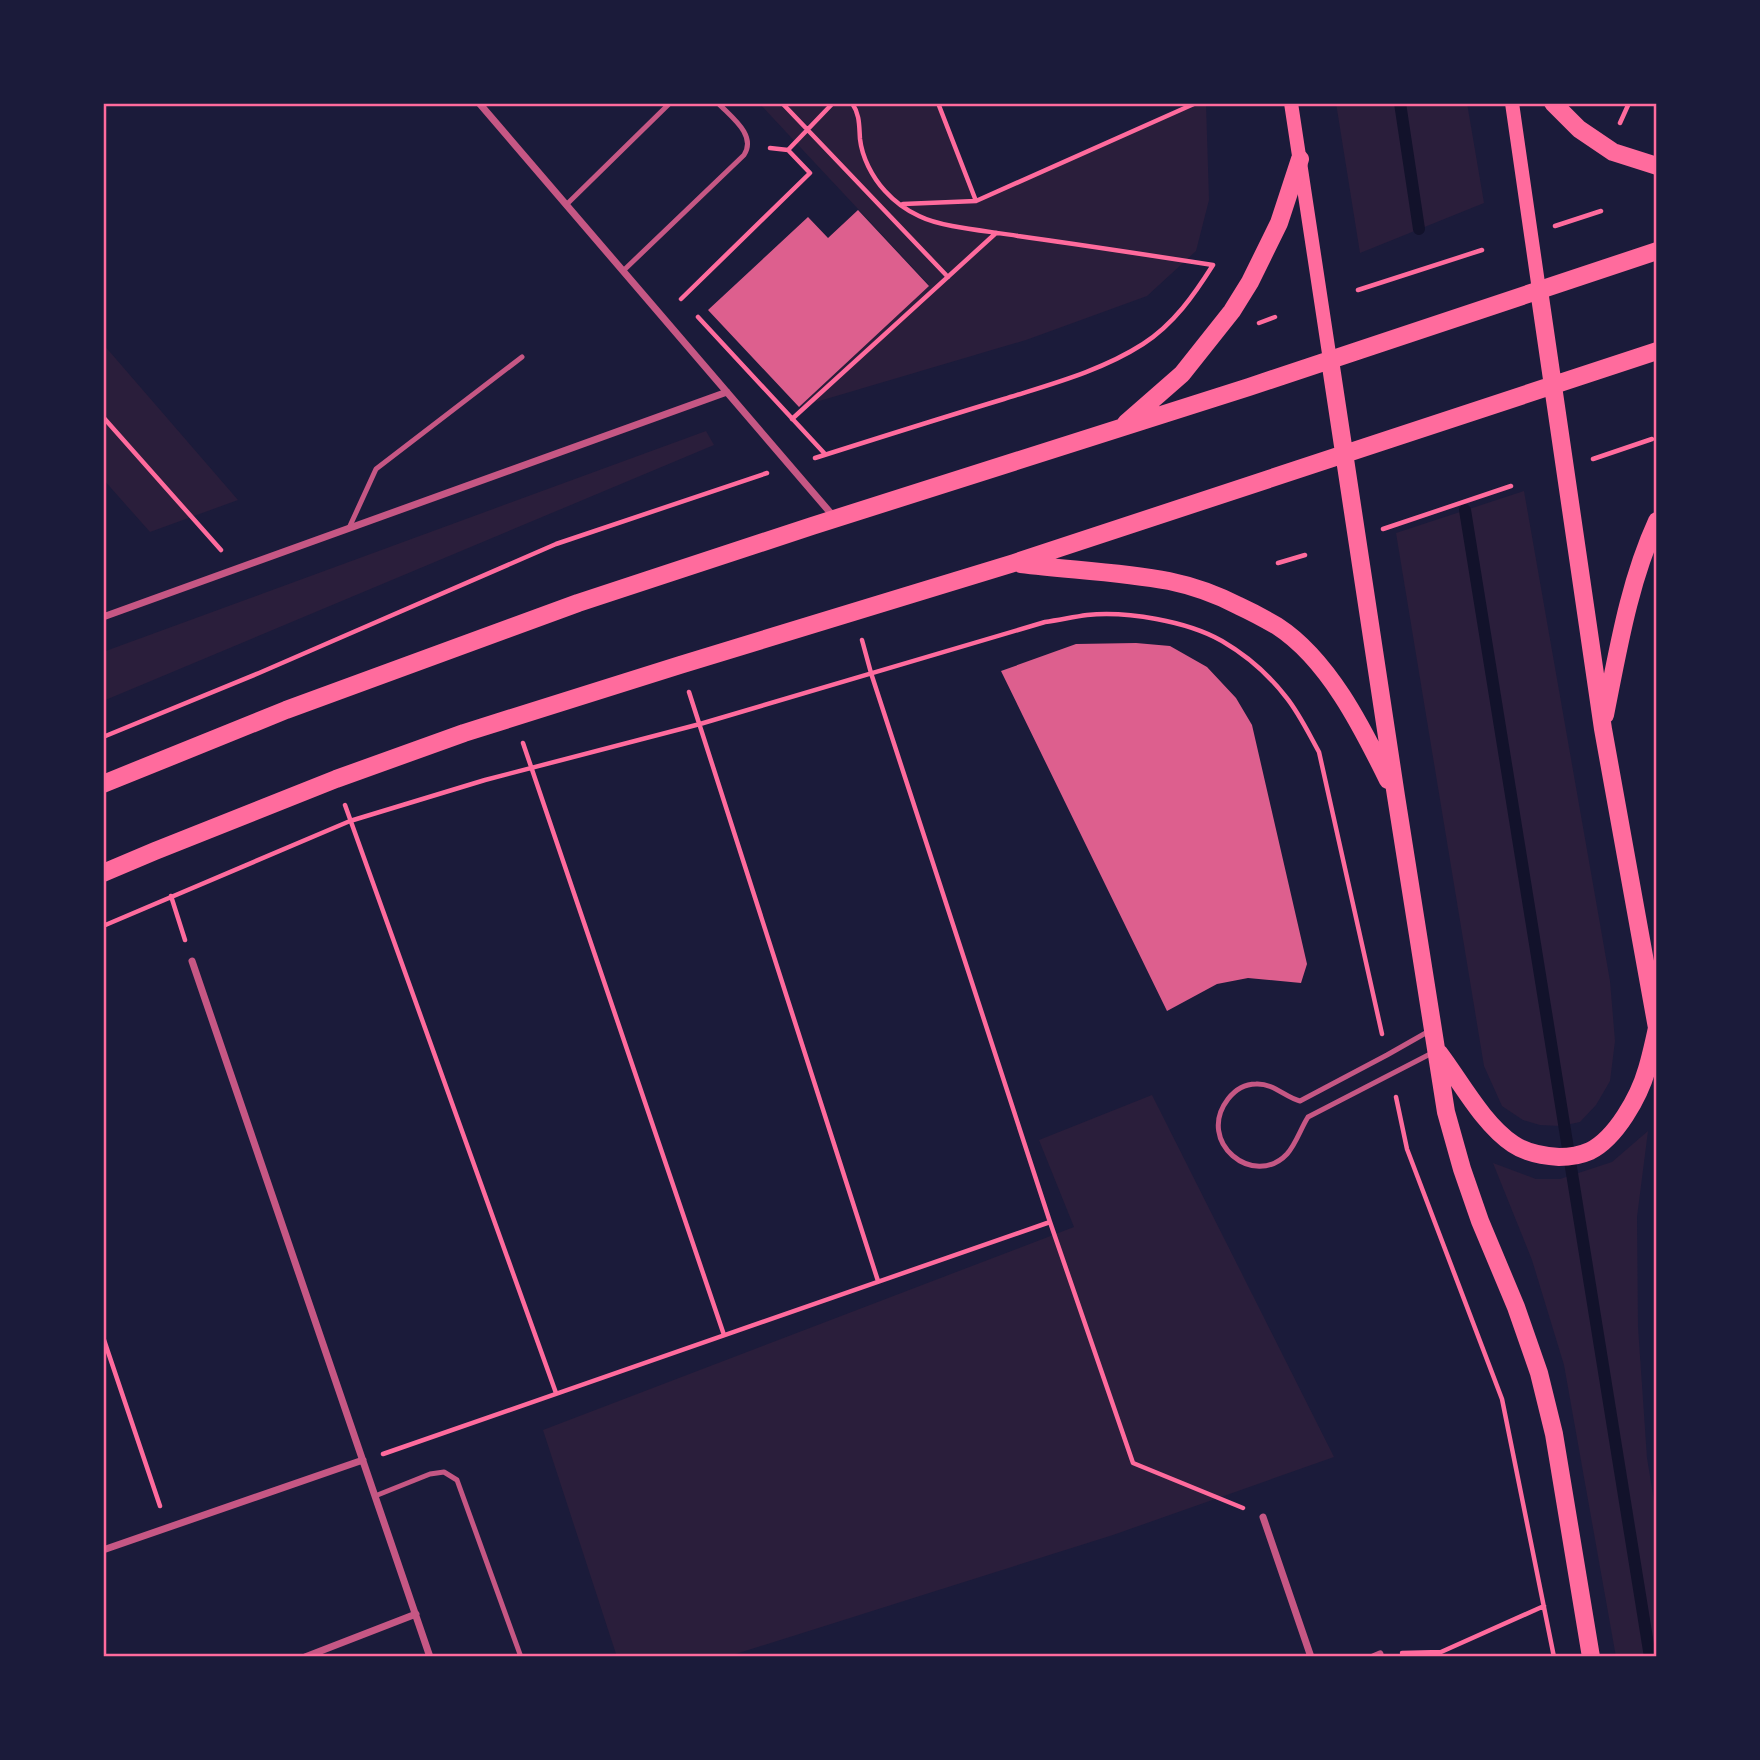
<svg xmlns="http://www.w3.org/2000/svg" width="1760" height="1760" font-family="'Times New Roman',serif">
<rect width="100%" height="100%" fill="#1b1b3a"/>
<path fill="#2a1e3b" d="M 759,103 L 938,103 L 976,200 L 1196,103 L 1206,103 L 1209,200 L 1196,251 L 1147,296 L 1026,340 L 799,407 L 929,285 Z
M 1336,103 L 1467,103 L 1484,203 L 1360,253 Z
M 103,344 L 238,500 L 150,532 L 103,479 Z
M 706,431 L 714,445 L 103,701 L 103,652 Z
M 1524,491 L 1610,981 L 1615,1041 L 1610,1081 L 1596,1105 L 1580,1122 L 1561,1126 L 1540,1125 L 1523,1120 L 1502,1106 L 1484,1066 L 1396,533 Z
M 1152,1095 L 1334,1457 L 1113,1535 L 726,1657 L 617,1657 L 543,1430 L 1074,1227 L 1039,1140 Z
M 1648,1131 L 1637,1217 L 1638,1327 L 1647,1458 L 1657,1519 L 1657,1657 L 1616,1657 L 1564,1365 L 1532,1260 L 1493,1163 L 1536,1179 L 1560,1179 L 1612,1162 Z"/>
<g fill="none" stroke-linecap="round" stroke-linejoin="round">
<path stroke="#12122b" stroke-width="12" d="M 1400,103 L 1419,229
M 1465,510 L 1650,1657"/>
</g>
<path fill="#dd5f8e" d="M 858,210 L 929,286 L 799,407 L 708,310 L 808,217 L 828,238 Z
M 1136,643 L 1170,646 L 1207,667 L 1236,698 L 1252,725 L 1307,964 L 1301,983 L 1248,978 L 1217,984 L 1167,1011 L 1001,671 L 1076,644 Z"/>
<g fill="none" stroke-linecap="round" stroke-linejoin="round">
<path stroke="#ff6b9d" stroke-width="4.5" d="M 782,103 L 948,277
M 938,103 L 976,201
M 1620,123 L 1629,103
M 788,150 L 833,103
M 903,204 L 976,201 L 1196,103
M 1555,226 L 1601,211
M 1358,290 L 1482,250
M 681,299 L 810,173 L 788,150 L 770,148
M 698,317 L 825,454
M 1259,323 L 1275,317
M 103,417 L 221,550
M 792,419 L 996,233
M 815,458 C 878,438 941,418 1004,399 C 1051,384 1101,371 1143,344 C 1174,324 1194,295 1213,265 C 1148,255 1083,245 1018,236 C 990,231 943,228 919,216 C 906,210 894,201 885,191 C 872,177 862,157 860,139 C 859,125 860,115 852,103
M 1593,459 L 1652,439
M 1383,529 L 1511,486
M 1278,563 L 1305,555
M 862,640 L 871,673 L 1050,1222 L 1133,1463 L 1243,1508
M 689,692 L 878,1281
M 103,737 L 259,673 L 556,544 L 767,473
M 523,743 L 724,1335
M 345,805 L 556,1393
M 171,896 L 185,940
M 103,926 L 350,821 L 485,780 L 700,724 L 1045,622 C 1059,620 1073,617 1087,615 C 1127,611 1187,621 1222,641 C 1246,655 1269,675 1286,697 C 1299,713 1309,734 1319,752 L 1382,1034
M 1396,1097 L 1407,1149 L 1502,1399 L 1554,1657
M 103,1337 L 160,1506
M 383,1454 L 1050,1222
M 1402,1653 L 1441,1652 L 1544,1606"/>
<path stroke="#c65784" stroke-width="5" d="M 566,205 L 670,103
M 623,271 L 744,155 C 757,135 731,117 718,103
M 349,528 L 376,469 L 522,357
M 1431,1030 L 1387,1055 L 1300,1101 C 1285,1097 1273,1083 1256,1084 C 1245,1084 1235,1090 1228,1099 C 1195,1142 1254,1189 1287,1154 C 1296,1144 1301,1128 1308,1117 L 1434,1052
M 375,1496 L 430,1474 L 444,1472 L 457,1480 L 521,1657"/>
<path stroke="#c65784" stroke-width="7" d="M 479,103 L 834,517
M 103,617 L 727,392
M 192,961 L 430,1657
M 1263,1517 L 1311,1657
M 103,1550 L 363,1460
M 305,1657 L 416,1614
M 1373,1657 L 1380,1654"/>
<path stroke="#ff6b9d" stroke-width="14" d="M 1291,103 L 1330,360
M 1512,103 L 1539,290"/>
<path stroke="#ff6b9d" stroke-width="18" d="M 1553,103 L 1579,129 L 1613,152 L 1657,166
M 1539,290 L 1603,729 L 1657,1028
M 1330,360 L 1396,796 L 1446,1112 L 1462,1169 L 1480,1221 L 1516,1307 L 1539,1373 L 1554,1434 L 1591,1657
M 1126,423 L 1182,374 L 1232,311 L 1250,282 L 1279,223 L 1300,159
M 1021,564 C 1070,570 1121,572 1169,581 C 1193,586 1218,595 1239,606 C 1252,612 1265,619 1277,626 C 1328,659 1362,727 1388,780
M 1605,715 C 1618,650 1629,582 1657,521
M 103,784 L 286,710 L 578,603 L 812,526 L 1249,387 L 1657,251
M 103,873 L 155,851 L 336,779 L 464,733 L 680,665 L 1014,563 L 1657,351
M 1439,1053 C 1461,1082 1483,1124 1513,1144 C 1526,1153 1543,1156 1559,1157 C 1569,1157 1581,1155 1590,1151 C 1616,1138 1639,1097 1647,1069 C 1651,1056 1654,1042 1657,1028"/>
</g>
<rect width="1760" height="1760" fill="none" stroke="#1b1b3a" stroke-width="210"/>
<rect x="105" y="105" width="1550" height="1550" fill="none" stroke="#ff6b9d" stroke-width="2.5"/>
</svg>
